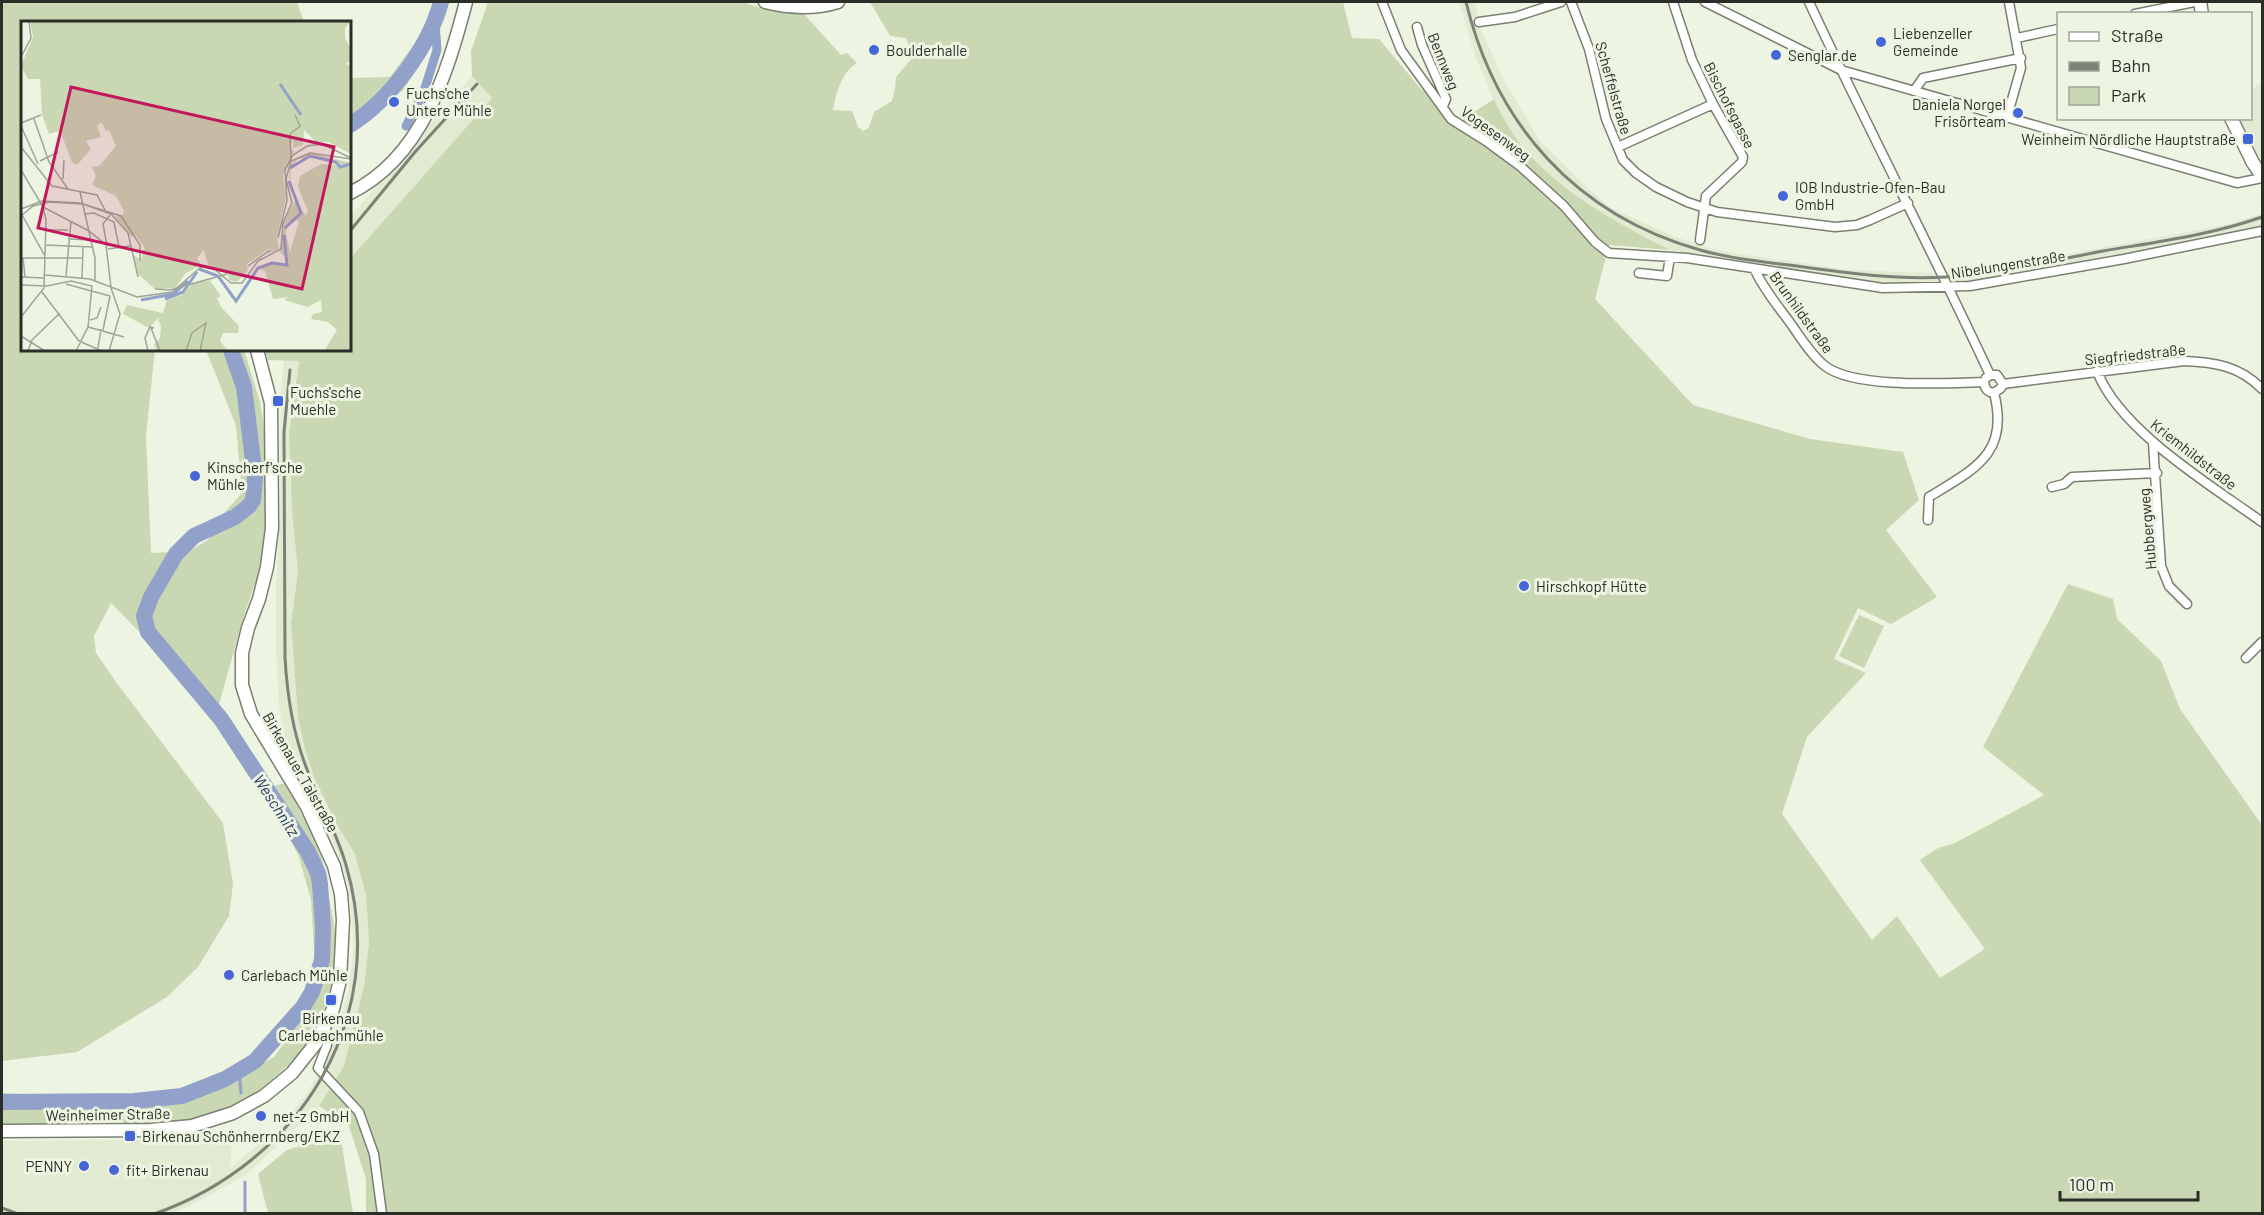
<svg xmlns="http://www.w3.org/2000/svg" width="2264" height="1215" font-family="Barlow,sans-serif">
<rect width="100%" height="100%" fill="#edf4e2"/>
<path fill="#e1ebd2" d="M 1459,2 L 1475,2 L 1481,30 L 1505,82 L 1540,141 L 1580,181 L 1609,207 L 1673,236 L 1705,247 L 1739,254 L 1850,270 L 1929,273 L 1982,270 L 2224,225 L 2262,214 L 2262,227 L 1984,282 L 1883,284 L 1670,250 L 1615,222 L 1591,207 L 1552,178 L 1527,151 L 1502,119 L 1476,58 Z
M 472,76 L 492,98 L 350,259 L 350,217 Z
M 2262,81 L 2262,162 L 2248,142 L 2240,119 L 2250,118 L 2251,90 Z
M 284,360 L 299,361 L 291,406 L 289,433 L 292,512 L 298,572 L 291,623 L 298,717 L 305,750 L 314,777 L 336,823 L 355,854 L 366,895 L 369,942 L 364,986 L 344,1066 L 319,1106 L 246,1175 L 186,1208 L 170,1214 L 2,1214 L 2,1141 L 232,1139 L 230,1168 L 283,1124 L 307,1094 L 331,1048 L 348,993 L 354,948 L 350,896 L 342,864 L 318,804 L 289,756 L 279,707 L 276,648 L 276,585 L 280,522 L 281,391 Z"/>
<path fill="#c9d8b2" d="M 2,2 L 297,2 L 304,22 L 22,22 L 22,350 L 155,350 L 146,435 L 151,553 L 190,551 L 208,540 L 224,513 L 242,493 L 236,426 L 206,350 L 244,350 L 260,402 L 265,433 L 265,539 L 258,575 L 243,618 L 217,712 L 111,603 L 94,636 L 96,653 L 116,682 L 223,823 L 233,884 L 229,916 L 198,967 L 167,997 L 77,1052 L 2,1061 Z
M 488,2 L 742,2 L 775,12 L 804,14 L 841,55 L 847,53 L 857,63 C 842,71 836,94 833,110 L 852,111 L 858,127 L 863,131 L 869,128 L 874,112 L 892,101 L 895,89 L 896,77 L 913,57 L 906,38 L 890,36 L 870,2 L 1343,2 L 1352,38 L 1379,39 L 1421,89 L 1459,122 L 1494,99 C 1525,174 1601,215 1670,250 L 1609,245 L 1595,299 L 1693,405 L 1810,439 L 1903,452 L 1919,500 L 1886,530 L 1937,597 L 1891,624 L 1858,608 L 1834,659 L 1866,673 L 1807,737 L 1782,814 L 1872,940 L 1897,916 L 1940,978 L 1985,949 L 1920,860 L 1936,849 L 1955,843 L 2044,795 L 1983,747 L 2068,584 L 2113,599 L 2117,619 L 2161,661 L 2180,709 L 2262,825 L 2262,1213 L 366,1213 L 366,1179 L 349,1126 L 319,1106 L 344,1066 L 364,986 L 369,942 L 366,895 L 355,854 L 336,823 L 314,777 L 305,750 L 298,717 L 291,623 L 298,572 L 292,512 L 289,433 L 299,361 L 268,360 L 265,350 L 350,350 L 350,259 L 492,98 L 472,76 L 471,51 Z
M 429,24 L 423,58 L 404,89 L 350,132 L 350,78 L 390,77 Z
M 1859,615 L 1884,626 L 1864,668 L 1839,656 Z
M 285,783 L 311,831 L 322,859 L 338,946 L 336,968 L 318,1029 L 294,1060 L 262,1088 L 234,1107 L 191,1120 L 150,1124 L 2,1125 L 2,1093 L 136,1100 L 193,1092 L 233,1080 L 274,1057 L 297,1025 L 310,987 L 315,964 L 311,900 L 299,857 L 264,789 Z
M 340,1134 L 353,1213 L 268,1213 L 258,1174 L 287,1150 Z"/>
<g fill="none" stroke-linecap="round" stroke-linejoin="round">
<path stroke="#91a1ca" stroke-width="3" d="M 239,1071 L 241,1093
M 245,1214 L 245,1182"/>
<path stroke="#91a1ca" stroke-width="9" d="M 406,126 L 424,91 L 437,50 L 435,23"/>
<path stroke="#91a1ca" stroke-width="16" d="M 350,125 C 390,100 429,47 441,2
M 2,1102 L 134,1101 L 182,1096 L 225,1079 L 255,1061 L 303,1007 L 312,992 L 322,960 L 323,928 L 320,884 L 318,873 L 308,852 L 221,719 L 148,632 L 144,616 L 151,597 L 176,554 L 194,536 L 235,517 L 249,506 L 253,500 L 255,477 L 244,387 L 231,350"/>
<g stroke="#798070" stroke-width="11">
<path id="minor" d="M 1382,2 L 1401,50 L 1451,119 L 1486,141 L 1520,166 L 1564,206 L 1595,242 L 1609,253 L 1687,258 L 1883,288 L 1970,286 L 2124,259 L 2262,231
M 1571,2 L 1589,49 L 1606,119 L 1623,160 L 1636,173 L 1656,187 L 1687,202 L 1717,212 L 1835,227 L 1857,225 L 1870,220 L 1908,203
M 1673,2 L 1692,60 L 1713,104 L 1743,157 L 1742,162 L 1706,196 L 1700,240
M 1705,2 L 1841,70 L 2237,183 L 2262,178
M 1809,2 C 1867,127 1932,250 1990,375
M 2135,14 L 2194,2
M 1479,22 L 1515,17 L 1561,2
M 1417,27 L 1422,45 L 1446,99 L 1443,106
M 2017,38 L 2058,29
M 1914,91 L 1923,78 L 2021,58
M 2007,117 L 2021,68 L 2009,2
M 1618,147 L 1713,104
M 1755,270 C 1764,290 1778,306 1791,324 C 1801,338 1811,355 1825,366 C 1855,389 1946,383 1984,382
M 1639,273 L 1667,276 L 1670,257
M 2097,371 C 2119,430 2212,486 2262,522
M 1986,378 L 1990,375 L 1997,375 L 2003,384
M 1984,382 C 1985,389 1987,392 1994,393 L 2001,388 L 2003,384
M 2003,384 L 2184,361 C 2214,362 2240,366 2262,389
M 2153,443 L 2161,566 L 2169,586 L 2187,604
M 2052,487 L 2064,484 L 2072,477 L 2157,473
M 1928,520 L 1929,497 C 1974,469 2010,454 1994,393
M 2246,658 L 2262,642
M 326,1025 L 327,1045 L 318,1068 L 359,1112 L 374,1154 L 382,1214"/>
</g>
<g stroke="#798070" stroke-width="15">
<path id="secondary" d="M 765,2 C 789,8 815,9 838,2
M 2200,2 L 2202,14
M 2231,118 L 2253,163 L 2262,176
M 350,193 C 422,158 447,74 466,2
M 2,1131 L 151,1130 L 192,1126 L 233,1113 L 264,1096 L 292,1073 L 316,1043 L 333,1009 L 340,980 L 343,920 L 341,894 L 334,866 L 307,807 L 251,714 L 242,685 L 242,653 L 248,628 L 259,599 L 267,567 L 272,528 L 271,403 L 257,350"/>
</g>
<use href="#minor" stroke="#fff" stroke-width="8"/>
<use href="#secondary" stroke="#fff" stroke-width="12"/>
<path stroke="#7d8276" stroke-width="3" d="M 1466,2 C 1496,125 1576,215 1700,250 C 1732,259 1765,262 1797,266 C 1846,273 1896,280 1946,277 C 1999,273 2051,261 2103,251 C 2156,242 2211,235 2262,217
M 350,231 L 415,152 L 477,84
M 2,1208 L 18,1214
M 154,1214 C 300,1163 391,1018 346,865 C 336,830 317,799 305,764 C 292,729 287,694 285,657 L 284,432 L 290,370"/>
</g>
<g fill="#4566d8" stroke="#edf4e2" stroke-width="2">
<circle cx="1881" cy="42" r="6"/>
<circle cx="874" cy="50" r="6"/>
<circle cx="1776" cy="55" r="6"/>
<circle cx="394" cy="102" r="6"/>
<circle cx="2018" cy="113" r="6"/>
<rect x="2242" y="133" width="12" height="12" rx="3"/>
<circle cx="1783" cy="196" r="6"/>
<rect x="272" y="395" width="12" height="12" rx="3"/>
<circle cx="195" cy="476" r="6"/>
<circle cx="1524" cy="586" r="6"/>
<circle cx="229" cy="975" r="6"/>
<rect x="325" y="994" width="12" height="12" rx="3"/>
<circle cx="261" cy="1116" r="6"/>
<rect x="124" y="1130" width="12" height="12" rx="3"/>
<circle cx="84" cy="1166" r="6"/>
<circle cx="114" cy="1170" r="6"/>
</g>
<g text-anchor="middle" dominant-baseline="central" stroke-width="6" stroke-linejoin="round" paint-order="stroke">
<g font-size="15" fill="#2b2e27" stroke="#edf4e2" text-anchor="start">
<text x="1893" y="33">Liebenzeller<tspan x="1893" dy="17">Gemeinde</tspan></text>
<text x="886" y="50">Boulderhalle</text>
<text x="1788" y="55">Senglar.de</text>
<text x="406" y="93">Fuchs'che<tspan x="406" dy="17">Untere Mühle</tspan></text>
<text x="2006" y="104" text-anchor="end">Daniela Norgel<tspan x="2006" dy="17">Frisörteam</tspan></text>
<text x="2236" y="139" text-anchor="end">Weinheim Nördliche Hauptstraße</text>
<text x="1795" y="187">IOB Industrie-Ofen-Bau<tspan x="1795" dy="17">GmbH</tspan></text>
<text x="290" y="392">Fuchs'sche<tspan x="290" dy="17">Muehle</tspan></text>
<text x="207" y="467">Kinscherf'sche<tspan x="207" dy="17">Mühle</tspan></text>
<text x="1536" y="586">Hirschkopf Hütte</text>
<text x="241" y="975">Carlebach Mühle</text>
<text x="331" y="1018" text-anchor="middle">Birkenau<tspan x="331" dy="17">Carlebachmühle</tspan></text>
<text x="273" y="1116">net-z GmbH</text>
<text x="142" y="1136">Birkenau Schönherrnberg/EKZ</text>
<text x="72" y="1166" text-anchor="end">PENNY</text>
<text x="126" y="1170">fit+ Birkenau</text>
</g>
<g font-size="15" fill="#2b2e27" stroke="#edf4e2">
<text transform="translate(1444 61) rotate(68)">Bennweg</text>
<text transform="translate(1614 88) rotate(74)">Scheffelstraße</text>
<text transform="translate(1730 105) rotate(63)">Bischofsgasse</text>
<text transform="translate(1496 133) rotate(36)">Vogesenweg</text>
<text transform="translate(2008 264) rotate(-9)">Nibelungenstraße</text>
<text transform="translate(1802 312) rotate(54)">Brunhildstraße</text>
<text transform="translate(2135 354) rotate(-6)">Siegfriedstraße</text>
<text transform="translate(2194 454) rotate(38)">Kriemhildstraße</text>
<text transform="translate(2147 529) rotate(-95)">Hubbergweg</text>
<text transform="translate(301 772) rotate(60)">Birkenauer Talstraße</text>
<text transform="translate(108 1114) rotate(-1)">Weinheimer Straße</text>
</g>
<g font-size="16" font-style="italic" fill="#26376b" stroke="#edf4e2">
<text transform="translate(277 805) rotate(57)">Weschnitz</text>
</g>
</g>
<g transform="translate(21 21)">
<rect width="330" height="330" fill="#edf4e2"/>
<path d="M 9,0 L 330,0 L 324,7 L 324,17 L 330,28 L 330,39 L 325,43 L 330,45 L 330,133 L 308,121 L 295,121 L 283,109 L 282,124 L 272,127 L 272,112 L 270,127 L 273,131 L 262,154 L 265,176 L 256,217 L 258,228 L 246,233 L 249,227 L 226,243 L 227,249 L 216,261 L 208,259 L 207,252 L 187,244 L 183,229 L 176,237 L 180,244 L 165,252 L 154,267 L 134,268 L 116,252 L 111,233 L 120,239 L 124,227 L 114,214 L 110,216 L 93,194 L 100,196 L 103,190 L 95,175 L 71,164 L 75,155 L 71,146 L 78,145 L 95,125 L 88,109 L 85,110 L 81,102 L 76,104 L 80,116 L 65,120 L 70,128 L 56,144 L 51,141 L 39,110 L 28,113 L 21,94 L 19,58 L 7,58 L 0,45 L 12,16 ZM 289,132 L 330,142 L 330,330 L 303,330 L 316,309 L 307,301 L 290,298 L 292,293 L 301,291 L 300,279 L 287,286 L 263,279 L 267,276 L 252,278 L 244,250 L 237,248 L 231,253 L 244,243 L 265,243 L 266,238 L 259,231 L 264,198 L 275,179 L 284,194 L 287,191 L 277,166 L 279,155 L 300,143 L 315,144 L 294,136 L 277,138 L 270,147 L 269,169 L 268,146 L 275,137 ZM 273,199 L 278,200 L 269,231 L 265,212 L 266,204 ZM 194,258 L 189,260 L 200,275 L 196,277 L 200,286 L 218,305 L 217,312 L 202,312 L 199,320 L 207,330 L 136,330 L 133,323 L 139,317 L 140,306 L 137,297 L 128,307 L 102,293 L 106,284 L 142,292 L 146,279 L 161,274 L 171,263 Z" fill="#c9d8b2" fill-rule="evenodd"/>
<path fill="none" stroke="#91a1ca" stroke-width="3" d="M 259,63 L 280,94M 269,147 L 289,135 L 315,141 L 319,146 L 330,143M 264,207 L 280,192 L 268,160M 178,248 L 197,255 L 215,280 L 237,247 L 251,242 L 266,244 L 263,214M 144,278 L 162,271 L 176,251M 120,279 L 152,273 L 167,260"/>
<path fill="none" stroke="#9fa597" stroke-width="1.5" d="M 0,36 L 10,17 L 8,0M 13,98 L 28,141 L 47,168M 0,102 L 20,94M 0,105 L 17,143M 0,126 L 31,165 L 76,174 L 84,189M 19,140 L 37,131M 270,140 L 269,113 L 279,105 L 274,94M 0,149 L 22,186 L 25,199 L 23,267 L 0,296M 42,158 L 43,139M 59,171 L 74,237 L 74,260M 22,186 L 68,210 L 85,224 L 90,266M 0,188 L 21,180 L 59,182 L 100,195 L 119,224 L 119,240M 0,192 L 24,235M 64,193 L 73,192 L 93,201 L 98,226M 0,195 L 12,185 L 28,181 L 62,183 L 90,193 L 107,212 L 117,256M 25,209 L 47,209M 257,217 L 266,179 L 264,149 L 272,134 L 286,125 L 301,123 L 330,137M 47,218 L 70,219M 24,224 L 72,226M 86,225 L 82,203 L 89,194M 87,228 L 109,225M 0,237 L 62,237M 2,237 L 4,256M 227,245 L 249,229M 24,254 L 69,258 L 116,276 L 151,271 L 181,245 L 192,247 L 210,262 L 221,262 L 237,240 L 260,228 L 262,202 L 271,182 L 265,158 L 270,140 L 289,132 L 330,138M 45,255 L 50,200M 0,256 L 23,257M 61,257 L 62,226M 45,263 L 89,275M 0,264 L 26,265 L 50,260 L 71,265 L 67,306M 134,268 L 149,269 L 206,253M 21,271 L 58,320M 69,299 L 76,297 L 80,286M 130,307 L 139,330M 82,309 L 89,275M 0,315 L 24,330M 58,320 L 81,330M 77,327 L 80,308M 7,330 L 11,319 L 39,292M 55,330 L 67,306 L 103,316M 88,330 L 99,293 L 90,267M 127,330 L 124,317 L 129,306 L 133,307M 165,330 L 171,312 L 185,302 L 179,330"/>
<path fill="#c2185b" fill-opacity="0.15" stroke="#c2185b" stroke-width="3" d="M 50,66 L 313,126 L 281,268 L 17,207 Z"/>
<rect width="330" height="330" fill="none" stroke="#2b2e27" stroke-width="3"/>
</g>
<rect width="2264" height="1215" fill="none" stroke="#2b2e27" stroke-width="6"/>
<rect x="2057" y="12" width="195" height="108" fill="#edf4e2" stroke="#9fa597" stroke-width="1.5"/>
<rect x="2069" y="32" width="30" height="9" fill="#ffffff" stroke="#9fa597" stroke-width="1.5"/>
<text x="2111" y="42" font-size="18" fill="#2b2e27">Straße</text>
<rect x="2069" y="62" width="30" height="9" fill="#7d8276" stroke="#9fa597" stroke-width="1.5"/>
<text x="2111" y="72" font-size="18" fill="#2b2e27">Bahn</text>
<rect x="2069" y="87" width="30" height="18" fill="#c9d8b2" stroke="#9fa597" stroke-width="1.5"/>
<text x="2111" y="102" font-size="18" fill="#2b2e27">Park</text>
<path d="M2060 1191v9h138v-9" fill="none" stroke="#2b2e27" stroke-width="3"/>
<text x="2069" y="1191" font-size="18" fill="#2b2e27" stroke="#edf4e2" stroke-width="4.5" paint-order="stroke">100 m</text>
</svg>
